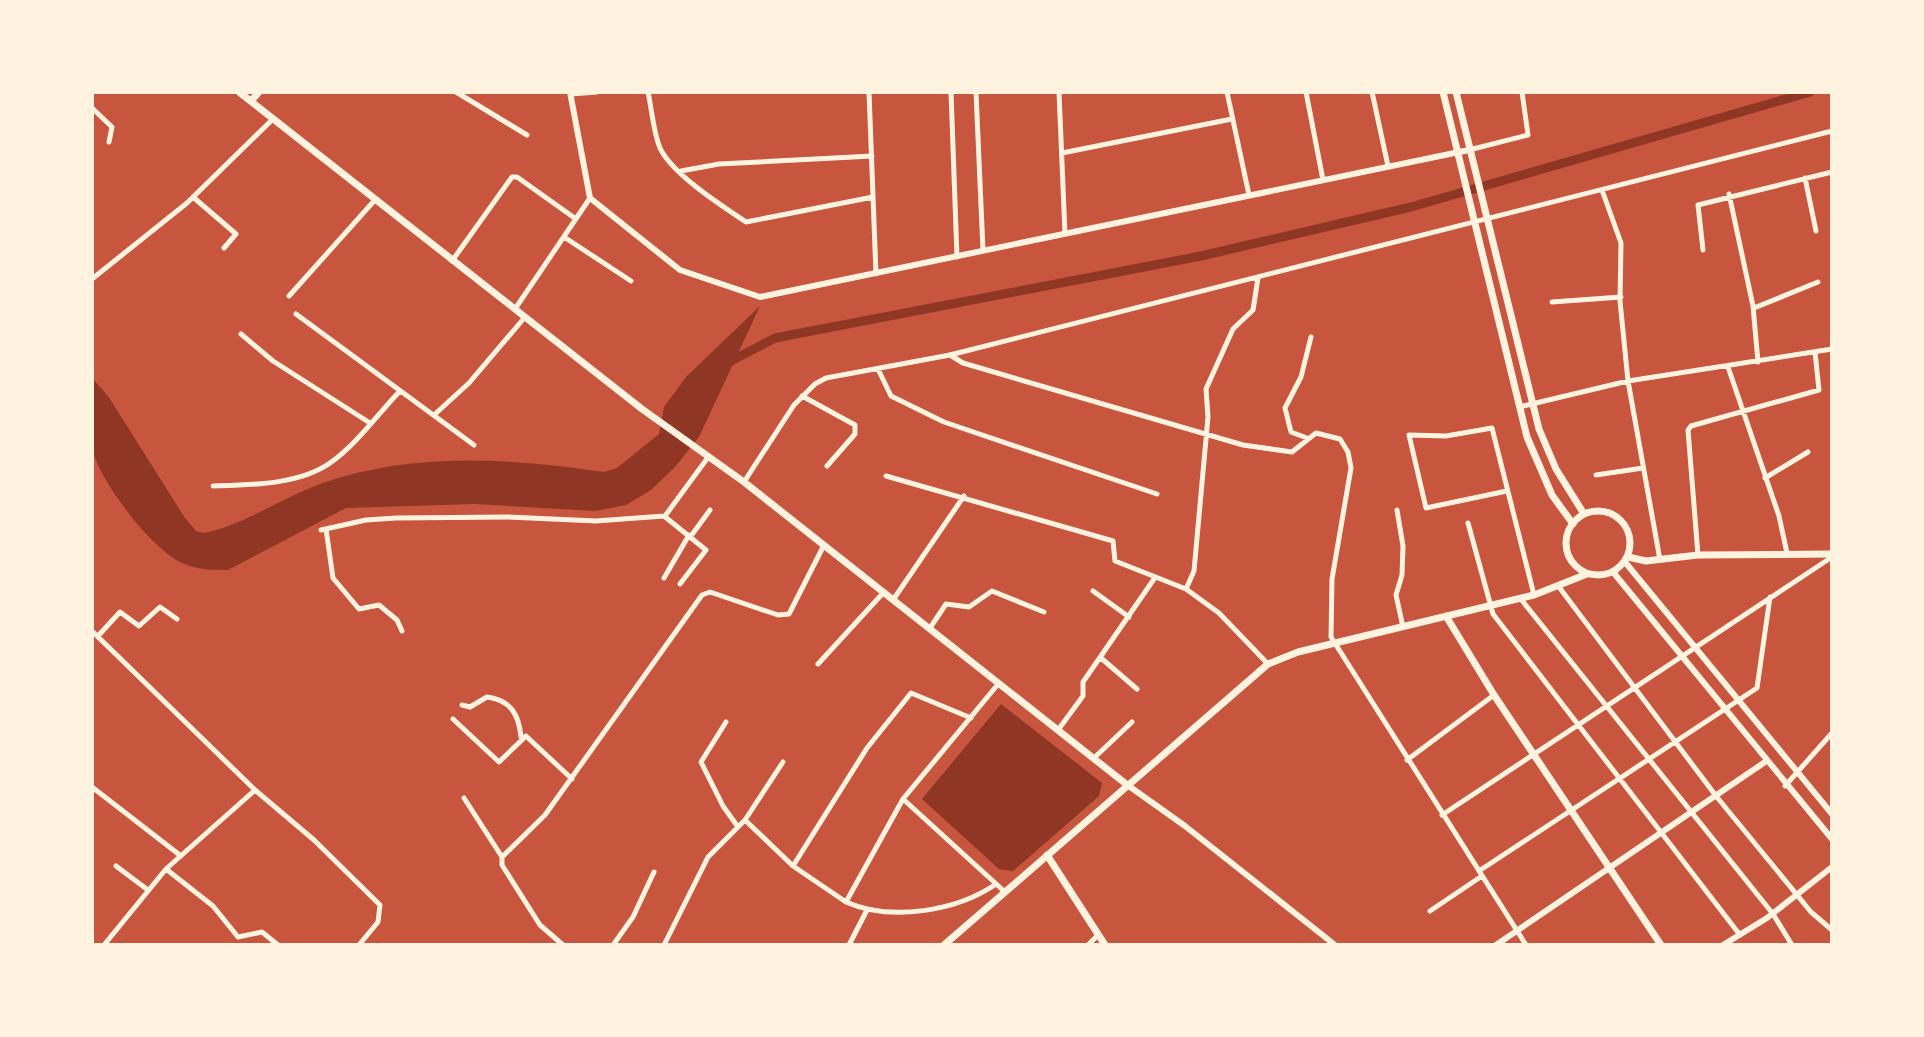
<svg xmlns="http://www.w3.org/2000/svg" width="1924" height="1037" font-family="'DejaVu Sans',sans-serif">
<rect width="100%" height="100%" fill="#c8553d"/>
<path fill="#8f3625" d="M 760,306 L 699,437 L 675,467 L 651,490 L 626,505 L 595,511 L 475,504 L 346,508 L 228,570 C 213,570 199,570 185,564 C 154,553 102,484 93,452 C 86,431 92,400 92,378 L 108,396 L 185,518 L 196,531 L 204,533 C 244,525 283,497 323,483 C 412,452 512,458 604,472 L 617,468 L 659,434 L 664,407 L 686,377 Z
M 1001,704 L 1102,783 L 1099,796 L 1013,871 L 999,869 L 922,799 Z"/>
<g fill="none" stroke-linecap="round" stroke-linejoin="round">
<path stroke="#8f3625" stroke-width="9" d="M 729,362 L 775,338 L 1201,256 L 1411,207 L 1810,92"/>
<path stroke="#fff3e0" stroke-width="5" d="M 456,92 L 527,135
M 648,92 C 652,110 653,131 660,148 C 672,174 722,206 746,222 L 873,197
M 869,92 L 876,274
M 951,92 L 957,257
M 976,92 L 983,250
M 1059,92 L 1065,234
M 1227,92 L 1249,195
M 1306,92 L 1323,180
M 1372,92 L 1388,166
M 571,94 L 597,92
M 92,108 L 112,127 L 109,142
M 1469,150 L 1528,135 L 1522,92
M 1062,153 L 1232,119
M 681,171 L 719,164 L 872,156
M 1805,178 L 1816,231
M 1602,190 L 1621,243 L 1620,301 L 1628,381 L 1660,560
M 1729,194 L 1753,306 L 1758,362
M 193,197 L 236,234 L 224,248
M 564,237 L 631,281
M 1703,250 L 1698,205 L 1832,172
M 452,261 L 512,177 L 517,177 L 576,219
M 92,279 L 187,203 L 273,119
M 289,296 L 374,201
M 1552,302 L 1621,297
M 1754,308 L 1818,282
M 515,309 L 590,198
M 296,314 L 474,445
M 241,334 L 273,361 L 370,423
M 950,355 L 963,363 L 1243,445 L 1292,452 L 1316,433 L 1340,439 L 1348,452 L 1351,468 L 1332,579 L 1331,637 L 1526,945
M 1728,367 L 1779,516 L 1787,553
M 878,369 L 891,396 L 944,422 L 1157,494
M 802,396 L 855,425 L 855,434 L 827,466
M 1519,407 L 1628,381 L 1832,349
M 434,415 L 469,383 L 525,317
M 1307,438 L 1291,432 L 1285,408 L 1301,377 L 1311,337
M 1596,475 L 1643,468
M 886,476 L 1113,541 L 1115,561 L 1186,589 L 1194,571 L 1208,417 L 1206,389 L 1233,329 L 1253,310 L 1258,278
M 1765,478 L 1808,452
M 744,482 L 794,405 L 815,384 L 826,378 L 950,355 L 1832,131
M 213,486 C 249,485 299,485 330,463 C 357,444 377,415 400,391
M 1507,491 L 1426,508 L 1409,435 L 1446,436 L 1492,428 L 1534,595
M 1397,510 L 1403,546 L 1402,575 L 1396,595 L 1403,627
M 665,516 L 709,456
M 1468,523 L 1493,614 L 1740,935
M 326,529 L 333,578 L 359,609 L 379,605 L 397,620 L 402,631
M 321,530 L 366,520 L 396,518 L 508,517 L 596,521 L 664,516 L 706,550 L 680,584
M 691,536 L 710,510
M 1698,555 L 1688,430 L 1691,426 L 1819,390 L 1815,352
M 664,578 L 689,535
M 1559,587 L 1716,796 L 1811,912 L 1832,930
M 1186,589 L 1219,613 L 1268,664
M 1093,591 L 1129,617
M 1520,598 L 1773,914 L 1792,945
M 893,600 L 964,496
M 930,628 L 946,604 L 969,607 L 992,591 L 1044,612
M 92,631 L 255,790 L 314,840 L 380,905 L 378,922 L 359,945
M 98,636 L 120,612 L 139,626 L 160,607 L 177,619
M 1101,658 L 1137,689
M 818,664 L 884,592
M 462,705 L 470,707 L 487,697 C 511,700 519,715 521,737
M 453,719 L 499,762 L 526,736 L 572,779
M 726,722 L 701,762 L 723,806 L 738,827
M 1058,730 L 1083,696 L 1083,682 L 1154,579
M 1094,758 L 1132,722
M 1407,760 L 1494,695
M 783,762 L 745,820 L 793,866 L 846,902
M 1785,786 L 1832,733
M 92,787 L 181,856
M 464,798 L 502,857 L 502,865 L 540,925 L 563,945
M 903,799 L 1005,892
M 1442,815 L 1832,557
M 502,857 L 545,815 L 702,595 L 710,592 L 778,615 L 789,614 L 824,545
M 116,866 L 148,890
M 793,866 L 867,748 L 911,693 L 971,718
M 166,869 L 213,906 L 238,937 L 262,932 L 278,945
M 1479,871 L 1757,688 L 1770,597
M 996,884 C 957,911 891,922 846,902 L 903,799 L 999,683
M 1430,911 L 1482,876
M 104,945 L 166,869 L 255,790
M 613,945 L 633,917 L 654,872
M 664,945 L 708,857 L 745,820
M 849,945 L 867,910
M 1088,945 L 1098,935"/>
<path stroke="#fff3e0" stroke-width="6" d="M 570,92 L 590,198 L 680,270 L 760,297 L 1469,150
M 1625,562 L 1832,814
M 1613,572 L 1832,839
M 1126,784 L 1185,826 L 1335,945
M 1496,945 L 1765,762
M 1723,945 L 1767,918 L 1832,867"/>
<path stroke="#fff3e0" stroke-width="7" d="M 239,92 L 642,409 L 744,482 L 1126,784
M 1443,92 L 1527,437 L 1552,495 L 1573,524
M 1456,92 L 1539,429 L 1556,469 L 1584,514
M 251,101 L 259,92
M1566 543a32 32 0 1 1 64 0a32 32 0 1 1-64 0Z
M 1628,557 L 1646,561 L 1698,555 L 1832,554
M 1446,616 L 1494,695 L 1661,945
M 1047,855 L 1105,945
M 944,945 L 1268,664 L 1298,652 L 1534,595 L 1587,574"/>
</g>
<rect width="1924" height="1037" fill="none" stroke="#fff3e0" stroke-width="188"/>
</svg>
